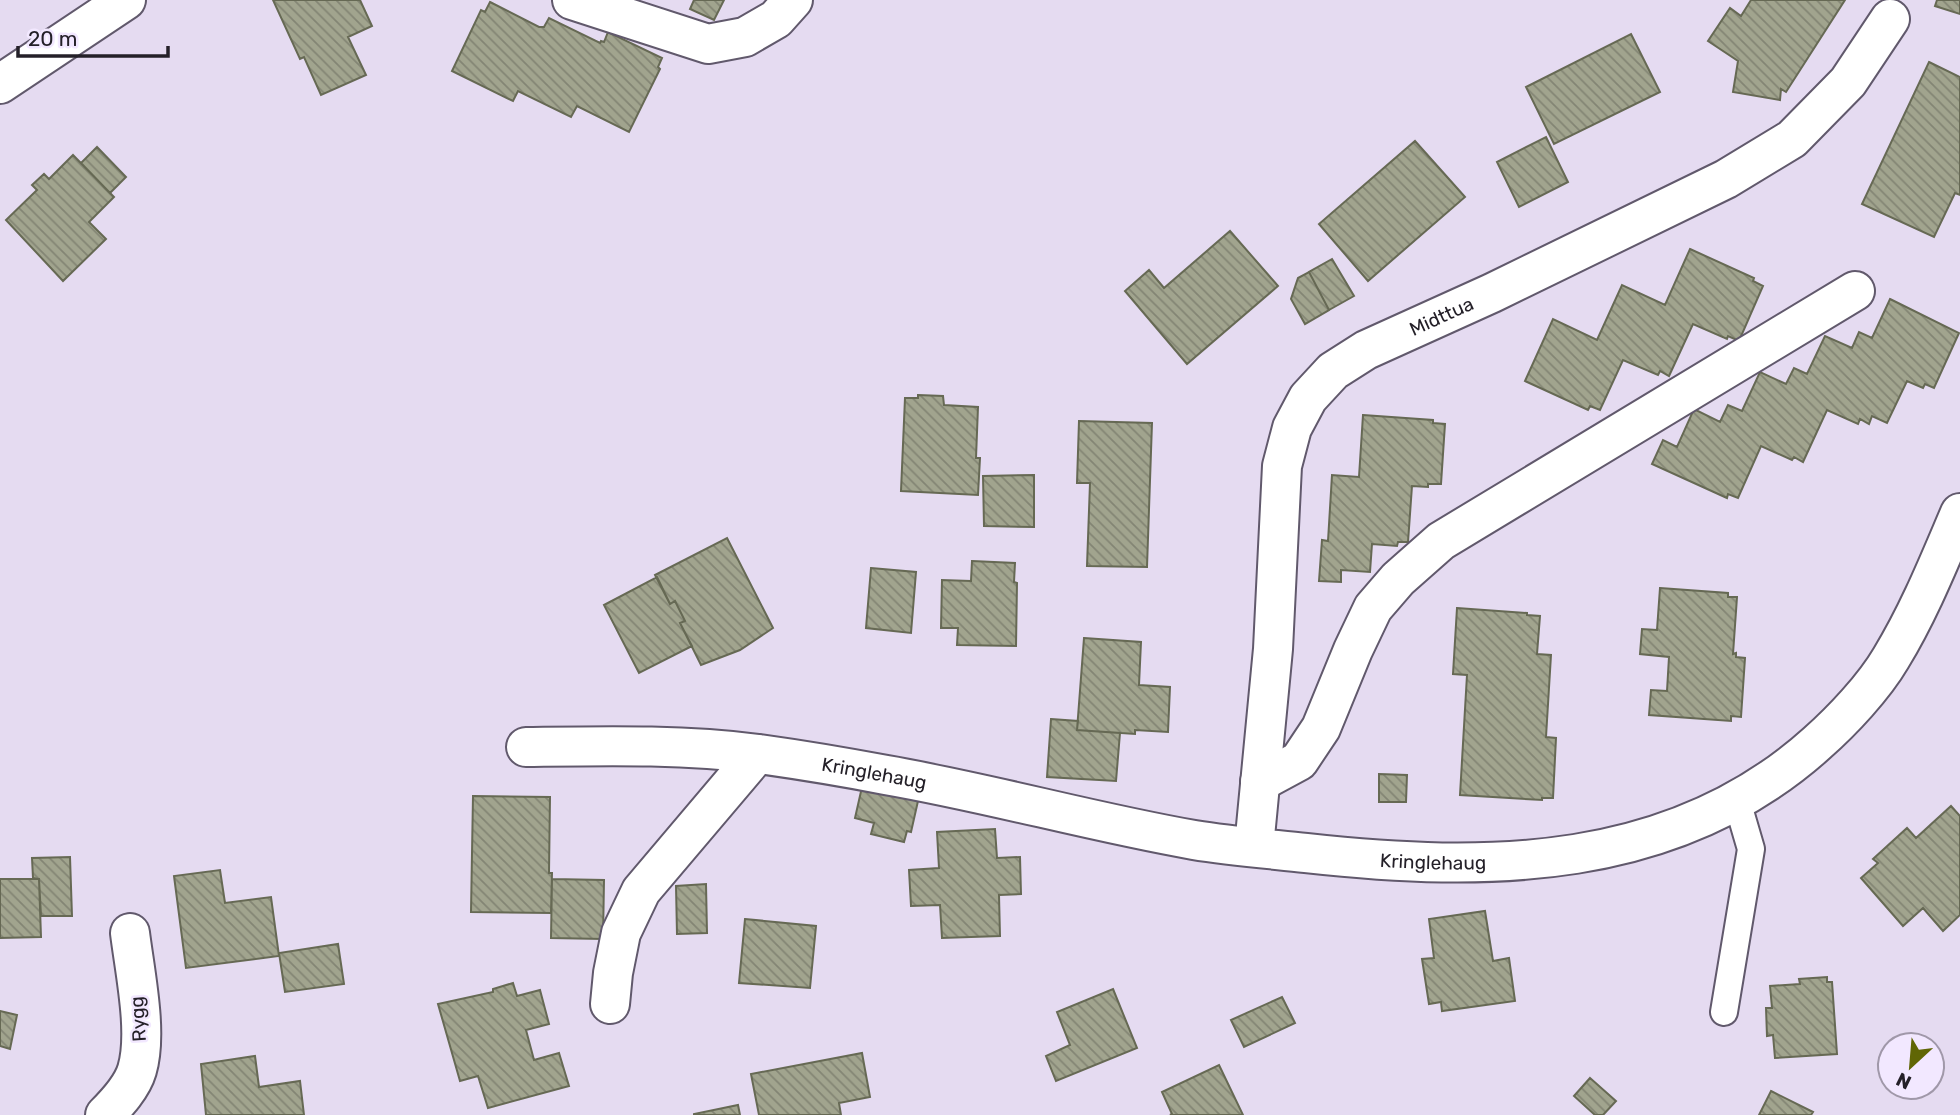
<svg xmlns="http://www.w3.org/2000/svg" width="1960" height="1115" font-family="Rubik,sans-serif">
<defs>
<pattern id="building-back-hatch" width="6" height="6" patternUnits="userSpaceOnUse" patternTransform="scale(1.75)"><rect width="6" height="6" fill="#a1a48e"/><path d="M-1 5l2 2M0 0l6 6M5-1l2 2" fill="none" stroke="#838574"/></pattern>
</defs>
<rect width="100%" height="100%" fill="#e5dbf1"/>
<path fill="url(#building-back-hatch)" stroke="#666954" stroke-width="2" d="M 273,0 L 360,0 L 372,26 L 348,37 L 366,75 L 321,95 L 304,57 L 300,59 Z
M 694,0 L 724,0 L 714,20 L 690,9 Z
M 1751,0 L 1845,0 L 1786,92 L 1781,89 L 1780,100 L 1733,92 L 1738,61 L 1708,41 L 1730,8 L 1741,16 Z
M 1937,0 L 1960,0 L 1960,14 L 1935,6 Z
M 490,2 L 539,27 L 544,27 L 549,18 L 600,43 L 601,41 L 604,42 L 608,32 L 662,58 L 658,67 L 660,69 L 629,132 L 577,106 L 571,117 L 518,91 L 513,101 L 452,71 L 481,10 L 485,12 Z
M 1631,34 L 1660,92 L 1554,144 L 1526,87 Z
M 1929,62 L 1960,77 L 1960,195 L 1955,193 L 1934,237 L 1862,204 Z
M 1546,137 L 1568,182 L 1519,207 L 1497,162 Z
M 1415,141 L 1465,197 L 1368,281 L 1319,224 Z
M 97,147 L 126,177 L 110,193 L 81,163 Z
M 73,155 L 114,197 L 89,222 L 106,239 L 63,281 L 6,220 L 37,190 L 32,185 L 44,174 L 49,179 Z
M 1230,231 L 1278,286 L 1187,364 L 1125,291 L 1149,270 L 1164,288 Z
M 1690,249 L 1754,278 L 1753,281 L 1763,286 L 1739,341 L 1728,336 L 1727,339 L 1693,324 L 1669,376 L 1660,371 L 1658,375 L 1623,360 L 1600,410 L 1590,406 L 1588,410 L 1525,381 L 1553,319 L 1597,340 L 1622,285 L 1665,305 Z
M 1332,259 L 1354,296 L 1329,310 L 1309,272 Z
M 1309,272 L 1329,310 L 1305,324 L 1291,299 L 1298,278 Z
M 1890,299 L 1959,333 L 1934,388 L 1925,384 L 1923,388 L 1907,381 L 1887,423 L 1872,416 L 1869,424 L 1860,419 L 1858,424 L 1827,410 L 1803,462 L 1794,457 L 1792,460 L 1761,446 L 1738,498 L 1728,494 L 1727,498 L 1652,464 L 1663,440 L 1677,447 L 1694,409 L 1720,422 L 1728,405 L 1742,411 L 1760,372 L 1786,384 L 1794,368 L 1807,374 L 1825,336 L 1852,348 L 1859,332 L 1872,338 Z
M 918,395 L 943,396 L 944,405 L 978,407 L 976,458 L 980,458 L 978,495 L 901,491 L 905,398 L 918,398 Z
M 1363,415 L 1433,420 L 1433,423 L 1445,424 L 1441,484 L 1428,484 L 1428,487 L 1412,486 L 1408,542 L 1398,542 L 1397,546 L 1372,544 L 1370,572 L 1341,570 L 1341,582 L 1319,581 L 1322,540 L 1328,541 L 1332,475 L 1359,477 Z
M 1079,421 L 1152,423 L 1147,567 L 1087,566 L 1090,483 L 1077,483 Z
M 1034,475 L 1034,527 L 984,526 L 983,476 Z
M 727,538 L 773,628 L 740,650 L 701,665 L 680,623 L 685,621 L 675,601 L 670,604 L 655,575 Z
M 972,561 L 1015,563 L 1014,582 L 1017,583 L 1016,646 L 957,645 L 958,628 L 941,628 L 942,580 L 971,581 Z
M 871,568 L 916,572 L 911,633 L 866,628 Z
M 657,577 L 670,604 L 675,601 L 685,621 L 680,623 L 692,646 L 639,673 L 604,605 Z
M 1660,588 L 1728,593 L 1728,597 L 1737,597 L 1733,654 L 1736,653 L 1736,657 L 1745,658 L 1741,717 L 1731,716 L 1731,721 L 1649,715 L 1651,690 L 1667,691 L 1669,657 L 1640,654 L 1642,629 L 1657,630 Z
M 1457,608 L 1527,613 L 1527,615 L 1540,616 L 1537,654 L 1551,655 L 1546,737 L 1556,738 L 1553,798 L 1542,798 L 1542,800 L 1460,795 L 1467,675 L 1453,674 Z
M 1084,638 L 1141,642 L 1139,685 L 1170,687 L 1168,732 L 1135,730 L 1135,734 L 1077,730 Z
M 1051,719 L 1078,721 L 1077,730 L 1120,733 L 1116,781 L 1047,777 Z
M 1379,774 L 1407,775 L 1406,802 L 1379,802 Z
M 862,787 L 918,801 L 911,832 L 907,831 L 904,842 L 871,834 L 874,823 L 855,818 Z
M 473,796 L 550,797 L 549,873 L 552,873 L 551,913 L 471,912 Z
M 1951,806 L 1960,816 L 1960,915 L 1943,931 L 1923,908 L 1903,926 L 1861,878 L 1878,863 L 1873,859 L 1907,828 L 1916,838 Z
M 995,829 L 997,858 L 1020,857 L 1021,894 L 999,895 L 1000,936 L 942,938 L 940,905 L 911,906 L 909,870 L 939,868 L 937,832 Z
M 70,857 L 72,916 L 41,916 L 39,879 L 33,878 L 32,858 Z
M 220,870 L 225,903 L 271,897 L 279,956 L 186,968 L 174,876 Z
M 0,879 L 39,879 L 41,937 L 0,938 Z
M 552,879 L 604,880 L 603,939 L 551,938 Z
M 706,884 L 707,933 L 677,934 L 676,886 Z
M 1485,911 L 1493,961 L 1509,958 L 1515,1001 L 1442,1011 L 1441,1002 L 1429,1004 L 1422,959 L 1434,958 L 1429,919 Z
M 745,919 L 816,926 L 810,988 L 739,983 Z
M 338,944 L 344,984 L 285,992 L 279,953 Z
M 1827,977 L 1827,982 L 1832,982 L 1837,1054 L 1775,1058 L 1773,1035 L 1767,1036 L 1766,1008 L 1772,1008 L 1770,986 L 1800,984 L 1799,979 Z
M 513,983 L 517,996 L 540,990 L 549,1024 L 526,1030 L 534,1060 L 559,1053 L 569,1086 L 488,1108 L 478,1076 L 460,1081 L 438,1004 L 493,992 L 493,989 Z
M 1113,989 L 1137,1048 L 1056,1081 L 1046,1056 L 1070,1045 L 1057,1012 Z
M 1282,997 L 1295,1023 L 1244,1047 L 1231,1020 Z
M 0,1011 L 17,1015 L 10,1049 L 0,1046 Z
M 862,1053 L 870,1097 L 839,1103 L 841,1115 L 759,1115 L 751,1074 Z
M 255,1056 L 259,1087 L 300,1081 L 304,1115 L 206,1115 L 201,1064 Z
M 1219,1065 L 1243,1115 L 1170,1115 L 1172,1114 L 1162,1092 Z
M 1590,1078 L 1616,1101 L 1603,1115 L 1595,1115 L 1574,1096 Z
M 1771,1091 L 1813,1112 L 1811,1115 L 1759,1115 Z
M 738,1105 L 740,1115 L 694,1115 L 694,1114 Z"/>
<g fill="none" stroke-linecap="round" stroke-linejoin="round">
<g stroke="#61596c" stroke-width="30">
<path id="service" d="M 1724,1012 L 1751,849 L 1737,801"/>
</g>
<g stroke="#61596c" stroke-width="42">
<g id="minor">
<path d="M 572,0 L 708,44 L 745,37 L 776,19 L 793,0"/>
<path d="M 0,84 L 126,0"/>
<path id="s1" d="M 526,747 C 603,746 682,744 759,754 C 802,760 844,767 886,775 C 990,793 1091,822 1194,840 C 1231,846 1269,849 1306,853 C 1487,873 1674,872 1817,743 C 1842,721 1874,687 1891,658 C 1919,612 1939,562 1960,513"/>
<path d="M 1260,782 L 1299,761 L 1321,728 L 1353,650 L 1373,608 L 1398,579 L 1441,541 L 1855,291"/>
<path id="s2" d="M 1254,847 L 1273,649 L 1282,466 L 1292,428 L 1308,398 L 1333,371 L 1366,350 L 1492,293 L 1726,179 L 1792,139 L 1848,82 L 1890,19"/>
<path d="M 610,1004 L 613,973 L 621,933 L 641,891 L 757,754"/>
<path d="M 105,1115 C 117,1103 132,1087 137,1070 C 148,1033 135,973 130,933"/>
</g>
</g>
<use href="#service" stroke="#fff" stroke-width="26"/>
<use href="#minor" stroke="#fff" stroke-width="38"/>
</g>
<g text-anchor="middle" dominant-baseline="central" stroke-width="5" stroke-linejoin="round" paint-order="stroke">
<g font-size="19" fill="#242028" stroke="#f2e8ff">
<text stroke="none"><textPath href="#s2" startOffset="614">Midttua</textPath></text>
<text stroke="none"><textPath href="#s1" startOffset="350">Kringlehaug</textPath></text>
<text stroke="none"><textPath href="#s1" startOffset="917">Kringlehaug</textPath></text>
<text transform="translate(138 1019) rotate(-94)">Rygg</text>
</g>
</g>
<g transform="translate(1911 1066) rotate(206)"><circle r="33" fill="#f2e8ff" stroke="#a098a9" stroke-width="2"/>
<path d="M0-5L12 26L0 18L-12 26Z" fill="#606605"/>
<text y="-10" font-size="19" font-weight="bold" text-anchor="middle" fill="#242028">N</text>
</g>
<path d="M18 46v10h150v-10" fill="none" stroke="#242028" stroke-width="3.5"/>
<text x="28" y="46" font-size="21" fill="#242028" stroke="#f2e8ff" stroke-width="5" paint-order="stroke">20 m</text>
</svg>
